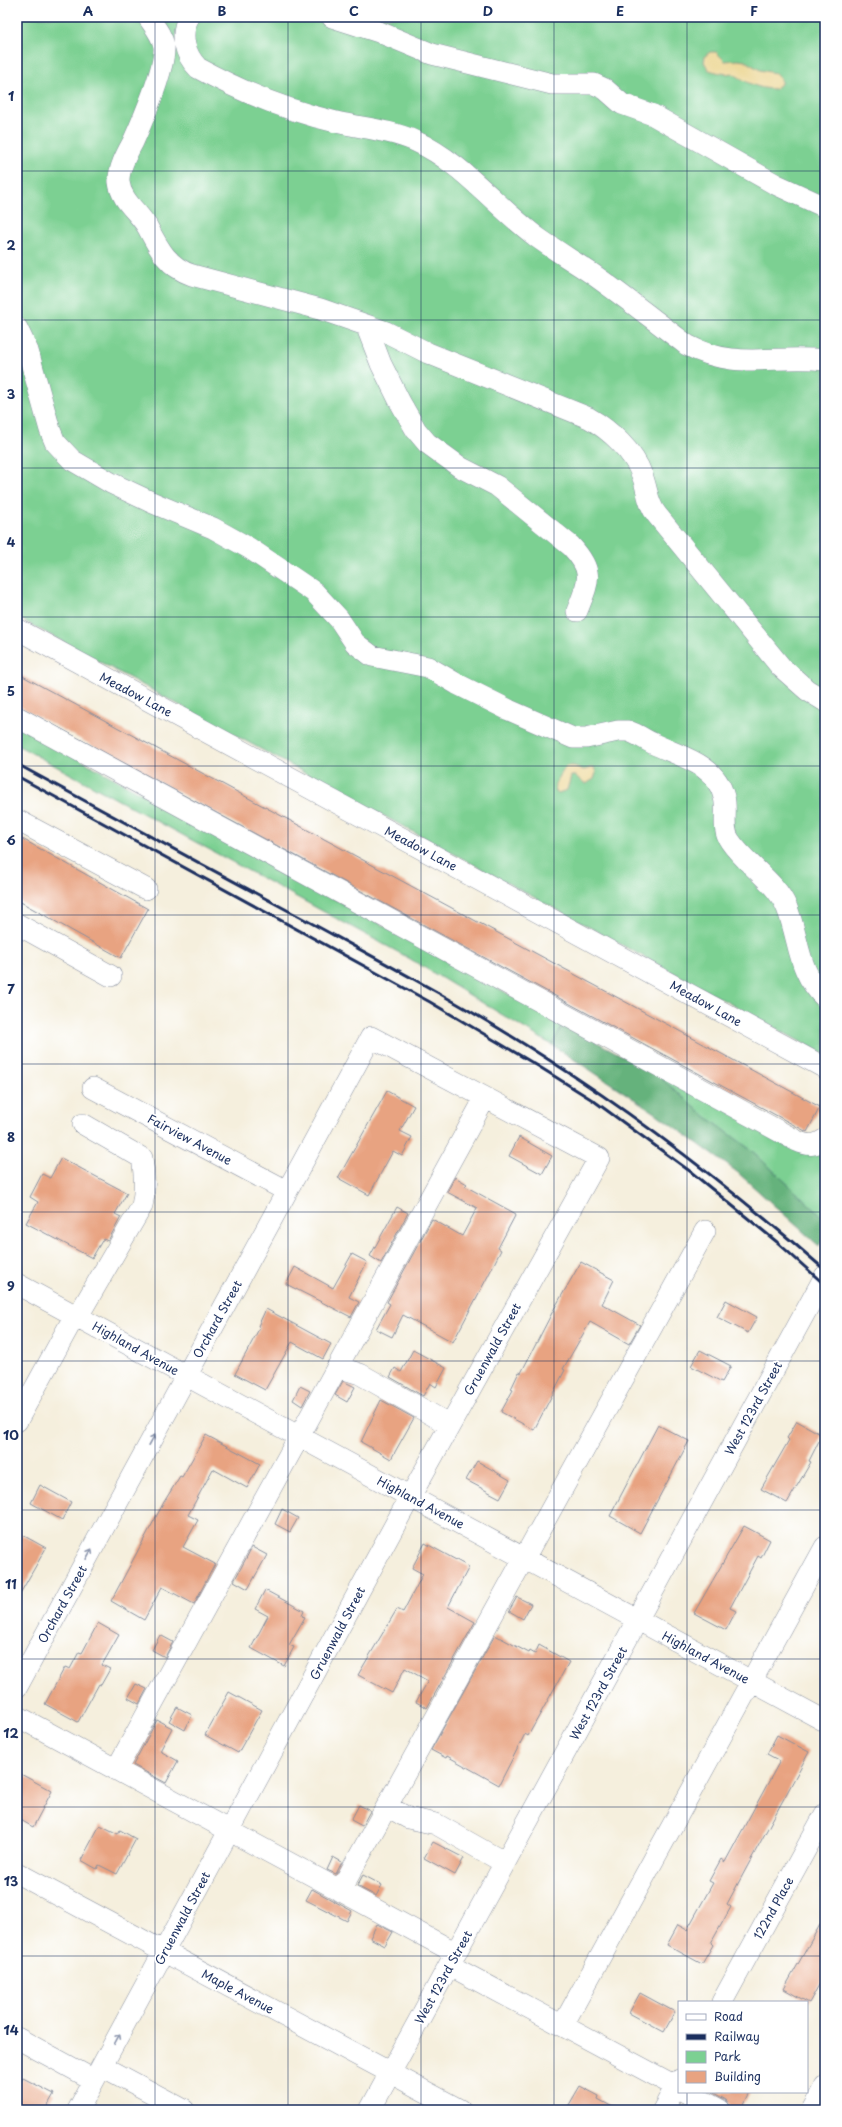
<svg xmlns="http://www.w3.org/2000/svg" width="842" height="2127" font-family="'Playpen Sans',sans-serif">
<rect width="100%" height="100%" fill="#fff"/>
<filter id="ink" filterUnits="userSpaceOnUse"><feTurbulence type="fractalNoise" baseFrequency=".025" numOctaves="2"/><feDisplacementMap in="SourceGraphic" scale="8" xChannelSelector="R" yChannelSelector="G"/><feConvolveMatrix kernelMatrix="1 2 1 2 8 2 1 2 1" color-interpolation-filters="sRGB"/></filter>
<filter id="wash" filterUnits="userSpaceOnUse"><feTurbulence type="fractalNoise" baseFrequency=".012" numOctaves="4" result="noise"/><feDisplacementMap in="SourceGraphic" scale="16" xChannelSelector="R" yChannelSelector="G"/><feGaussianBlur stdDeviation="0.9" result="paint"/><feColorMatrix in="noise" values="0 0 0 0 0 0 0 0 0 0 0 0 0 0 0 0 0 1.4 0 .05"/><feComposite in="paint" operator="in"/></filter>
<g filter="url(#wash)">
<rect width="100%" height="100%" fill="#f5efdd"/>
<path fill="#7cd092" stroke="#4c8078" d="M 17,17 L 825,17 L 825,1055 L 17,617 Z
M 17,725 L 563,1024 L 552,1045 L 407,957 L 17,745 Z
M 655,1073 L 825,1158 L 825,1219 L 751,1150 L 700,1112 Z"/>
<path fill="#65b27c" stroke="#40706d" d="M 563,1024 L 655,1073 L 700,1112 L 751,1150 L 825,1219 L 825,1234 L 819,1246 L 737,1172 L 654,1112 L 552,1045 Z"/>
<path fill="#eeda9e" stroke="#84847e" d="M 710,52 L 716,52 L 725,61 L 738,60 L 745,61 L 760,70 L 775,73 L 781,79 L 781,84 L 775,89 C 756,89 747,82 732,73 C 725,75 716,72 709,70 L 704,62 L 705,56 Z
M 566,766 L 574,766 L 584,770 L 594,767 L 596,773 L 594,779 L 586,784 L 575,776 L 571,776 L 567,790 L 558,793 L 555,790 L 555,784 Z"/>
<g id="blocks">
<path fill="#e8a381" d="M 17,673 L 820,1107 L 807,1132 L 17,705 Z
M 17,836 L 148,909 L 121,958 L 17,900 Z
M 387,1091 L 414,1106 L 400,1131 L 412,1137 L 402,1156 L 393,1151 L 369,1195 L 338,1178 Z
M 519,1137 L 552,1156 L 542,1174 L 509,1156 Z
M 61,1158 L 127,1193 L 115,1214 L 121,1217 L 108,1241 L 103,1239 L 92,1258 L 26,1223 L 38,1202 L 30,1197 L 42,1174 L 50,1178 Z
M 455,1177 L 467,1184 L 465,1186 L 516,1214 L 498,1248 L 501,1250 L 488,1276 L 453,1342 L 403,1315 L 392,1337 L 376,1329 L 390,1304 L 387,1302 L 432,1219 L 462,1236 L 477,1208 L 447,1192 Z
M 397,1207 L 408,1213 L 381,1263 L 370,1256 Z
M 352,1254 L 367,1262 L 349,1297 L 359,1302 L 351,1317 L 286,1284 L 295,1267 L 333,1288 Z
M 581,1262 L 614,1280 L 602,1304 L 640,1325 L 629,1344 L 590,1322 L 563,1369 L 565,1370 L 534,1430 L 501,1412 L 513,1390 L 511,1389 L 519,1372 L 521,1373 L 554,1309 Z
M 726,1300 L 757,1317 L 748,1333 L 717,1317 Z
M 266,1309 L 331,1344 L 323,1359 L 292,1342 L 265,1390 L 235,1374 L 260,1327 L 258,1326 Z
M 413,1350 L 446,1368 L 436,1387 L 430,1383 L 423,1396 L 390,1377 L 395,1368 L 401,1372 Z
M 700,1350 L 731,1366 L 722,1382 L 691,1366 Z
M 343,1381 L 355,1387 L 347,1402 L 335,1395 Z
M 300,1386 L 310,1391 L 302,1406 L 293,1400 Z
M 381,1400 L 414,1418 L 391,1459 L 361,1442 Z
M 797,1421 L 822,1435 L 809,1461 L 811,1462 L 787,1503 L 761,1489 L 789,1440 L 787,1438 Z
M 658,1425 L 689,1441 L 640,1533 L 610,1516 Z
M 206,1435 L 260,1464 L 247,1488 L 213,1469 L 188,1515 L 198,1520 L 183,1547 L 215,1564 L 194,1604 L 162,1587 L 144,1620 L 111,1601 L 164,1502 L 180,1476 L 182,1477 Z
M 477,1461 L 510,1480 L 500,1498 L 466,1480 Z
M 40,1485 L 71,1502 L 62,1520 L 31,1503 Z
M 282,1509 L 298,1518 L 290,1532 L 275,1524 Z
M 744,1526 L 770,1540 L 761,1558 L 758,1556 L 730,1608 L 736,1611 L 726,1630 L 694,1613 Z
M 17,1532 L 46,1548 L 17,1599 Z
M 425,1543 L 469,1567 L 448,1607 L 475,1622 L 427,1708 L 416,1702 L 428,1681 L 405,1668 L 392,1693 L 358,1675 L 397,1609 L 403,1612 L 423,1574 L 412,1568 Z
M 252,1547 L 267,1555 L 248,1589 L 234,1581 Z
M 265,1590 L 304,1611 L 302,1616 L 305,1617 L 289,1645 L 294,1647 L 284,1666 L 251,1648 L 268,1616 L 255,1609 Z
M 517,1597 L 531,1604 L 523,1619 L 509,1611 Z
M 98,1623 L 119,1635 L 102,1665 L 110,1669 L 101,1685 L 99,1684 L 78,1722 L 45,1704 L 65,1667 L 70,1669 L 79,1652 L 82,1653 Z
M 160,1635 L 173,1642 L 165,1657 L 152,1650 Z
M 495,1635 L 529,1653 L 530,1651 L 535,1654 L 539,1645 L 569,1662 L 528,1736 L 525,1734 L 499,1785 L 447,1756 L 446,1758 L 431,1750 Z
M 136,1684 L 147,1689 L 139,1704 L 128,1698 Z
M 229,1692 L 262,1710 L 238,1753 L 205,1735 Z
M 177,1707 L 192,1715 L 185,1730 L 169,1721 Z
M 157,1720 L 172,1728 L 160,1751 L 178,1761 L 166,1783 L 133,1765 Z
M 777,1735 L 809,1752 L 727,1904 L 731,1907 L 711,1943 L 713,1945 L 702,1964 L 667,1945 L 678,1925 L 687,1930 L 713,1883 L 709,1881 L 721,1859 L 725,1862 L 780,1761 L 767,1754 Z
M 17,1772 L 52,1791 L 33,1827 L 17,1818 Z
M 359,1805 L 370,1811 L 362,1826 L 351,1820 Z
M 100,1825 L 118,1834 L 120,1830 L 136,1839 L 117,1874 L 99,1865 L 97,1869 L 81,1860 Z
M 433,1842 L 464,1858 L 455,1875 L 424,1858 Z
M 333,1857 L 342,1862 L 336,1874 L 327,1870 Z
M 363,1875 L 382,1885 L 376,1896 L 357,1886 Z
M 312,1889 L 352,1911 L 347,1921 L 306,1900 Z
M 825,1916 L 825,1974 L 809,2003 L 784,1989 Z
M 377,1924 L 393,1932 L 385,1946 L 370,1938 Z
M 640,1993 L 675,2012 L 664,2032 L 629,2013 Z
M 23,2078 L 54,2094 L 45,2110 L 17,2110 L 17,2089 Z
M 580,2086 L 599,2096 L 598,2099 L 618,2110 L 566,2110 Z
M 712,2092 L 750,2092 L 741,2110 L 731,2107 L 726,2100 Z"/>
</g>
</g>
<g filter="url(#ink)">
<use href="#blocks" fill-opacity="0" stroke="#888f9e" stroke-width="1"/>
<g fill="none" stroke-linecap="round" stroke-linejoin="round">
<g stroke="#888f9e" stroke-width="22">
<path id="minor" d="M 148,17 C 154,26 162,35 164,46 C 166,67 142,122 133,142 C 127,153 118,169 119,182 C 121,201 139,212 148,228 C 159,249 168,267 192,275 L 320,309 L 386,332 L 428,353 L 589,418 C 610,430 634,452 642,475 C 648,490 647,503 657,515 L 781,667 L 807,690 L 825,701
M 189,17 C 179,34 185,55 198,68 C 240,91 289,111 336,122 C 362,128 390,130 415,141 C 462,162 496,207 538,238 C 555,250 573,261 591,273 C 624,296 655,321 687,345 C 735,371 774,354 825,360
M 332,17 L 379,32 L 432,54 L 552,84 L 594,84 L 605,89 L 622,104 L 653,115 L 775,184 L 825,207
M 366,325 L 381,364 L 400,402 L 416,430 L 427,443 L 460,467 L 497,486 L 571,546 C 595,572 589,581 577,611
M 17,328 L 28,351 L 50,430 L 55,442 L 72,460 L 111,483 L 151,502 L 213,528 L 249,548 L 314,592 L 339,619 L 355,643 L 372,656 L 428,667 L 457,684 L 509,710 L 573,738 L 586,738 L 618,731 L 628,731 C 637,734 644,739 652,743 C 678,756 716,763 724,797 C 728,812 721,828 730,841 C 746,865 776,881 787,908 C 800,941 797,971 825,998
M 17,629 L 825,1068
M 17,717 L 797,1141 C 808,1146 815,1146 825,1139
M 17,820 L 146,889
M 17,924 L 111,976
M 93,1088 L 287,1191
M 17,1284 L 825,1721
M 78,1316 L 142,1206 C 146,1189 145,1175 142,1158 L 83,1124
M 337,1367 L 360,1374 L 450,1425
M 17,1421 L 75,1315
M 17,1687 L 371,1037 L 599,1158 L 410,1497 L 78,2110
M 17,1716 L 456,1953
M 116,1770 L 485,1098
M 387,1806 L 408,1818 L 436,1824 L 505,1863
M 17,1873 L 460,2110
M 340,1891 L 705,1231
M 449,1965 L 679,2088
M 722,2002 L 825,1814
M 563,2025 L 825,1547
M 17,2038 L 94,2080
M 102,2066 L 184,2110
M 686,2092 L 720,2110
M 370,2110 L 825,1276
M 663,2110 L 679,2080
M 812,2110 L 825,2086"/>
</g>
<use href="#minor" stroke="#fff" stroke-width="21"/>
<path stroke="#1b2f5e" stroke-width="3" d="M 17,764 C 116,818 214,871 313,924 C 392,967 471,1009 546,1058 C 645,1121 737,1193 825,1270
M 17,776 L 430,1002 L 538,1066 L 594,1101 L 691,1172 L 777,1242 L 825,1285"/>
</g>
<defs><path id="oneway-shaft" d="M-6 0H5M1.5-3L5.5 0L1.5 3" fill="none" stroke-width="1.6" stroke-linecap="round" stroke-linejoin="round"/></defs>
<g stroke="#8d97ae">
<use href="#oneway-shaft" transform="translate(152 1440) rotate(-61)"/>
<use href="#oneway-shaft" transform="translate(89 1554) rotate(-61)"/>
<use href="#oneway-shaft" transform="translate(117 2039) rotate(-62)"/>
</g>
</g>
<path fill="none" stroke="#1b2f5e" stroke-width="1" stroke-opacity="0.55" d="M 155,17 L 155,2110M 288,17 L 288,2110M 421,17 L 421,2110M 554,17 L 554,2110M 687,17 L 687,2002M 17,171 L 825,171M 17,320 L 825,320M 17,468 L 825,468M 17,617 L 825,617M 17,766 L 825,766M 17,915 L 825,915M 17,1064 L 825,1064M 17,1212 L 825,1212M 17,1361 L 825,1361M 17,1510 L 825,1510M 17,1659 L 825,1659M 17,1807 L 825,1807M 17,1956 L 825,1956M 687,2092 L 687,2110"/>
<g text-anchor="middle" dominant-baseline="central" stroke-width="3.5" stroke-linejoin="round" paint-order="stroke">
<g font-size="12" fill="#1b2f5e" stroke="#fff">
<text transform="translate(136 694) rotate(28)">Meadow Lane</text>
<text transform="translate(421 848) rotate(28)">Meadow Lane</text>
<text transform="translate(706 1003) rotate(29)">Meadow Lane</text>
<text transform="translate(190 1139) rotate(28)">Fairview Avenue</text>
<text transform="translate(217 1319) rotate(-61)">Orchard Street</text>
<text transform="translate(136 1348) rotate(29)">Highland Avenue</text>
<text transform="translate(492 1349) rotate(-61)">Gruenwald Street</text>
<text transform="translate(753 1408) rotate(-61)">West 123rd Street</text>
<text transform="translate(421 1502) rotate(28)">Highland Avenue</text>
<text transform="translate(62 1604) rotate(-61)">Orchard Street</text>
<text transform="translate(337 1633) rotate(-62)">Gruenwald Street</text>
<text transform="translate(706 1657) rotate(28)">Highland Avenue</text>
<text transform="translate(598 1693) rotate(-61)">West 123rd Street</text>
<text transform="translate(773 1908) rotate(-61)">122nd Place</text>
<text transform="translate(182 1918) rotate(-62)">Gruenwald Street</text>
<text transform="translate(443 1977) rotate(-61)">West 123rd Street</text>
<text transform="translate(238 1991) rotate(28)">Maple Avenue</text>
</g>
</g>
<rect width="842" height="2127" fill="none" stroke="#fff" stroke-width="44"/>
<rect x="678" y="2001" width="130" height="92" fill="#ffffff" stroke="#a4acbf"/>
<rect x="686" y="2014" width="20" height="6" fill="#ffffff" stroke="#a4acbf"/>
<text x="714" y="2021" font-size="12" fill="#1b2f5e">Road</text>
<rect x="686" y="2034" width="20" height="6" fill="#1b2f5e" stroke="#a4acbf"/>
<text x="714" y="2041" font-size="12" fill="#1b2f5e">Railway</text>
<rect x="686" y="2051" width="20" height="12" fill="#7cd092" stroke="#a4acbf"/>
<text x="714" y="2061" font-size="12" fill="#1b2f5e">Park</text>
<rect x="686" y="2071" width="20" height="12" fill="#e8a381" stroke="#a4acbf"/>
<text x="714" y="2081" font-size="12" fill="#1b2f5e">Building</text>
<rect x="22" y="22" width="798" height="2083" fill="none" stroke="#1b2f5e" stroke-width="1.5"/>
<g font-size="13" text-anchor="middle" font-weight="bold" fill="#1b2f5e">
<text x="88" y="16">A</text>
<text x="222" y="16">B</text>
<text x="354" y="16">C</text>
<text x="488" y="16">D</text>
<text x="620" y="16">E</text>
<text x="754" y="16">F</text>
<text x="11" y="101">1</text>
<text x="11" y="250">2</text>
<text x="11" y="399">3</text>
<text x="11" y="547">4</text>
<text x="11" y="696">5</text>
<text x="11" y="845">6</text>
<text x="11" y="994">7</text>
<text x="11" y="1142">8</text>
<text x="11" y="1291">9</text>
<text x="11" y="1440">10</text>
<text x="11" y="1589">11</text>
<text x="11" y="1738">12</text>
<text x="11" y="1886">13</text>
<text x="11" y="2035">14</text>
</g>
</svg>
